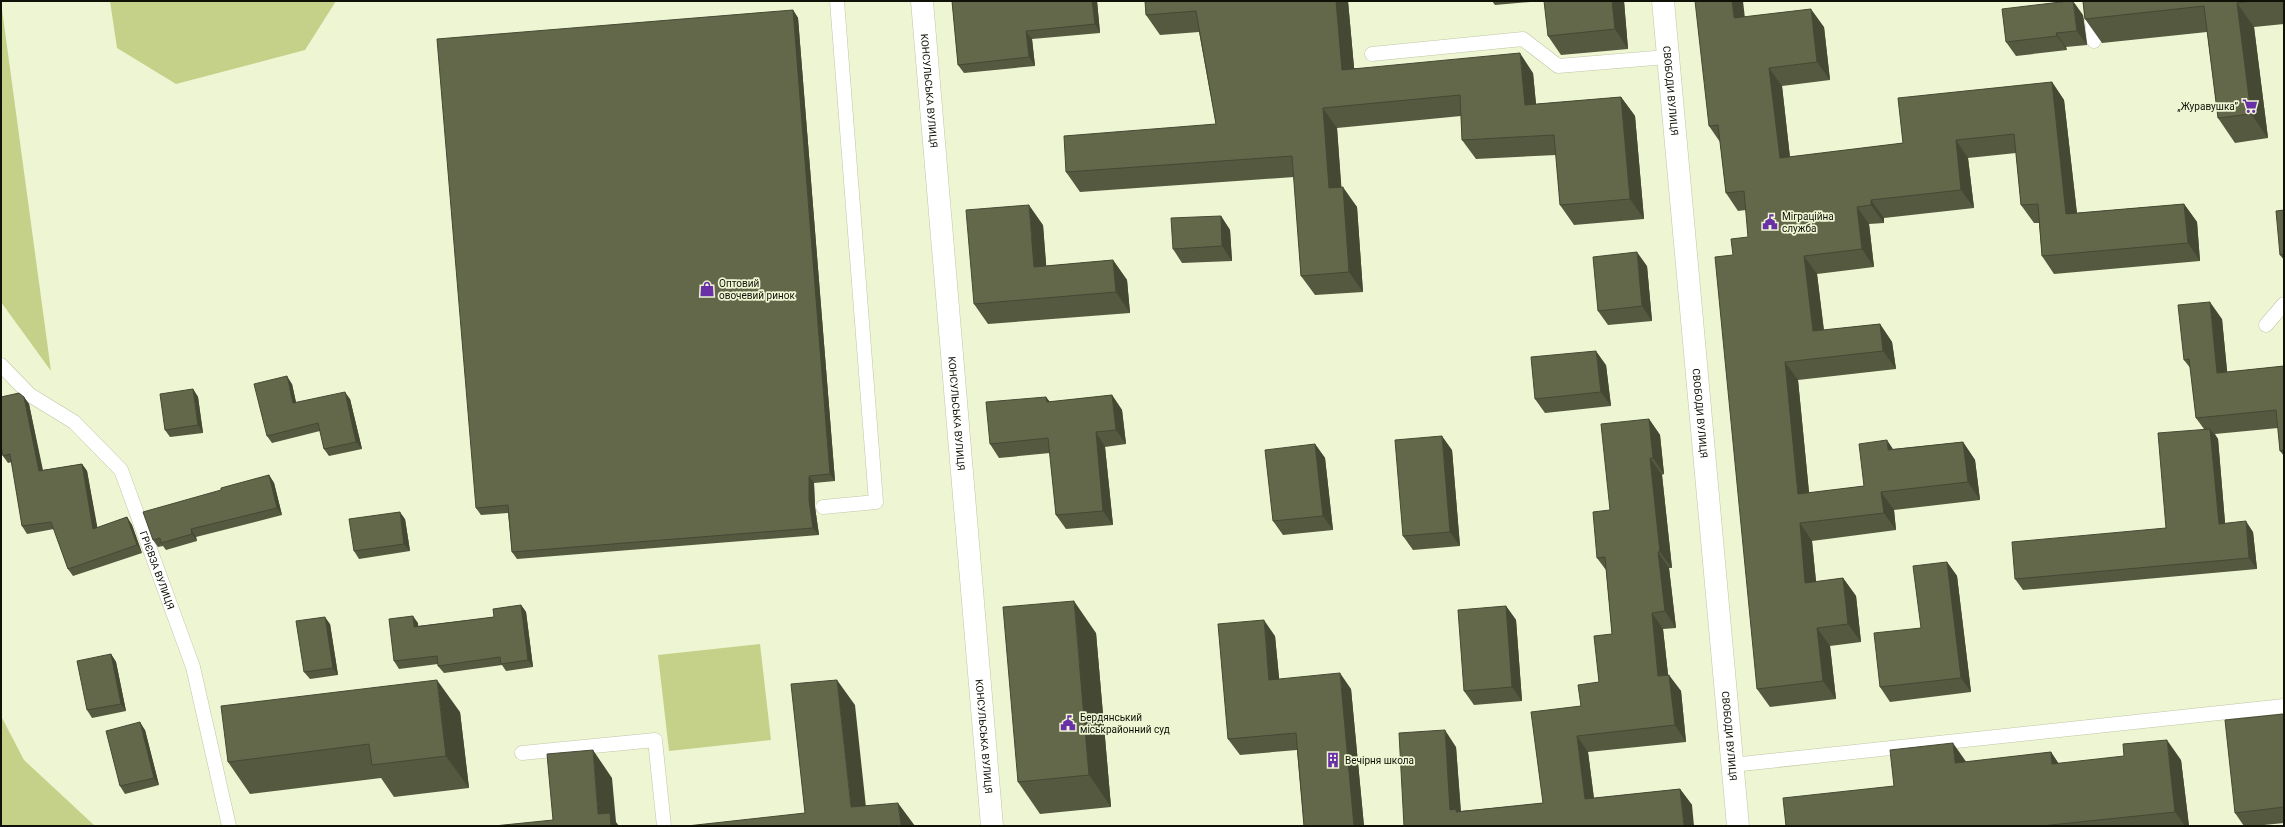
<svg xmlns="http://www.w3.org/2000/svg" width="2285" height="827" font-family="Roboto,sans-serif">
<rect width="100%" height="100%" fill="#eef5d3"/>
<path fill="#c5d089" d="M 110,1 L 336,1 L 305,50 L 176,84 L 117,48 Z
M 1,2 L 51,371 L 1,302 Z
M 760,644 L 771,740 L 669,751 L 658,655 Z
M 1,716 L 24,760 L 95,826 L 1,826 Z"/>
<g fill="none" stroke-linecap="round" stroke-linejoin="round">
<g stroke="#c0c6a6" stroke-width="15">
<g id="lane">
<path d="M 2090,1 L 2094,41"/>
<path d="M 1372,54 L 1523,39 L 1558,66 L 1667,57"/>
<path d="M 2266,325 L 2284,304"/>
<path id="s1" d="M 1,365 L 30,395 L 74,422 L 121,470 L 193,667 L 229,826"/>
<path d="M 823,507 L 876,502 L 837,1"/>
<path d="M 522,753 L 655,740 L 664,826"/>
<path d="M 1732,765 L 2284,706"/>
</g>
</g>
<g stroke="#c0c6a6" stroke-width="23">
<g id="street">
<path id="s2" d="M 922,1 L 992,826"/>
</g>
</g>
<g stroke="#c0c6a6" stroke-width="23">
<g id="secondary">
<path id="s3" d="M 1663,1 L 1738,826"/>
</g>
</g>
<use href="#lane" stroke="#fff" stroke-width="14"/>
<use href="#street" stroke="#fff" stroke-width="22"/>
<use href="#secondary" stroke="#fff" stroke-width="22"/>
</g>
<path fill="#555940" d="M 952,1 L 1097,1 L 1100,33 L 1032,39 L 1035,66 L 964,73 L 958,65 Z
M 1145,1 L 1348,1 L 1354,68 L 1533,73 L 1536,104 L 1621,97 L 1635,116 L 1644,219 L 1574,225 L 1560,205 L 1556,155 L 1476,159 L 1462,140 L 1461,116 L 1337,128 L 1341,187 L 1357,207 L 1363,292 L 1315,295 L 1301,276 L 1294,177 L 1080,192 L 1066,172 L 1216,124 L 1199,32 L 1160,35 L 1146,15 Z
M 1492,1 L 1542,1 L 1495,5 Z
M 1624,1 L 1628,49 L 1561,55 L 1548,36 Z
M 2083,1 L 2284,1 L 2284,24 L 2254,27 L 2268,138 L 2235,143 L 2218,118 L 2207,32 L 2102,43 L 2085,19 Z
M 793,10 L 798,18 L 835,481 L 814,483 L 815,507 L 819,535 L 517,559 L 512,552 L 508,513 L 481,515 L 476,508 Z
M 2083,15 L 2087,45 L 2066,47 L 2067,50 L 2016,56 L 2006,42 Z
M 1745,17 L 1824,27 L 1830,80 L 1782,86 L 1790,157 L 1903,143 L 2052,82 L 2064,100 L 2077,213 L 2184,204 L 2197,222 L 2200,261 L 2054,274 L 2042,256 L 2039,223 L 2034,223 L 2021,205 L 2016,153 L 1968,158 L 1974,208 L 1884,218 L 1884,223 L 1869,224 L 1874,267 L 1817,274 L 1824,330 L 1880,324 L 1892,342 L 1896,369 L 1798,380 L 1809,493 L 1864,486 L 1893,449 L 1963,442 L 1975,460 L 1980,500 L 1894,510 L 1896,530 L 1812,541 L 1816,582 L 1843,578 L 1856,596 L 1861,642 L 1830,646 L 1836,699 L 1770,707 L 1757,689 L 1733,255 L 1748,237 L 1746,210 L 1738,211 L 1726,193 L 1720,142 L 1709,126 Z
M 2284,210 L 2284,260 L 2280,255 Z
M 1221,216 L 1230,230 L 1232,261 L 1182,263 L 1173,249 Z
M 1043,225 L 1046,266 L 1113,260 L 1127,280 L 1130,313 L 988,324 L 974,304 Z
M 1647,266 L 1652,321 L 1608,325 L 1598,311 Z
M 2222,319 L 2227,372 L 2284,366 L 2284,456 L 2280,451 L 2278,428 L 2215,434 L 2218,439 L 2225,523 L 2253,532 L 2257,569 L 2023,590 L 2015,579 L 2166,528 L 2204,429 L 2196,418 L 2191,369 L 2184,360 Z
M 1606,365 L 1611,406 L 1545,413 L 1535,399 Z
M 292,384 L 296,403 L 350,399 L 362,449 L 329,456 L 324,449 L 320,431 L 272,443 L 267,436 Z
M 193,389 L 198,397 L 203,433 L 170,437 L 165,430 Z
M 1112,395 L 1122,410 L 1126,444 L 1105,447 L 1113,525 L 1066,529 L 1056,515 L 1050,453 L 999,458 L 990,444 L 1046,397 L 1050,402 Z
M 24,397 L 29,404 L 43,470 L 82,464 L 87,471 L 97,528 L 127,517 L 132,525 L 142,553 L 73,576 L 68,569 L 54,529 L 27,534 L 22,526 L 12,462 L 8,463 L 3,456 Z
M 1649,419 L 1660,435 L 1664,474 L 1662,475 L 1672,568 L 1669,568 L 1676,628 L 1663,629 L 1668,675 L 1681,691 L 1686,742 L 1588,752 L 1594,798 L 1680,789 L 1692,805 L 1404,826 L 1456,747 L 1461,811 L 1543,803 L 1581,706 L 1599,682 L 1612,634 L 1606,570 L 1597,558 L 1610,510 Z
M 1315,444 L 1325,458 L 1333,530 L 1283,535 L 1273,521 Z
M 1452,450 L 1460,546 L 1413,550 L 1403,536 Z
M 269,475 L 274,483 L 282,515 L 196,537 L 197,541 L 166,550 L 163,546 L 158,547 L 153,540 L 221,490 Z
M 405,519 L 410,551 L 359,559 L 354,551 Z
M 1947,562 L 1957,576 L 1971,692 L 1890,702 L 1880,687 L 1921,628 Z
M 521,605 L 526,612 L 533,667 L 506,671 L 502,665 L 444,673 L 438,666 L 438,664 L 399,669 L 394,661 L 418,623 L 418,626 L 494,617 Z
M 1506,606 L 1516,620 L 1522,701 L 1474,705 L 1464,691 Z
M 330,624 L 338,675 L 310,679 L 304,672 Z
M 1096,633 L 1111,807 L 1040,814 L 1018,782 Z
M 1275,636 L 1279,679 L 1351,689 L 1364,826 L 1304,826 L 1297,750 L 1240,755 L 1228,739 Z
M 111,654 L 116,662 L 126,711 L 92,718 L 87,710 Z
M 460,712 L 469,788 L 394,797 L 381,778 L 250,794 L 228,762 Z
M 2284,714 L 2284,823 L 2254,826 L 2244,826 L 2235,813 Z
M 145,730 L 159,785 L 125,794 L 120,786 Z
M 2051,752 L 2058,763 L 2181,760 L 2189,826 L 1786,826 L 1894,786 L 1966,762 Z"/>
<path fill="#454934" d="M 1092,1 L 1097,1 L 1100,33 L 1095,24 Z
M 1336,1 L 1348,1 L 1356,89 L 1342,70 Z
M 1612,1 L 1624,1 L 1628,49 L 1615,29 Z
M 1732,1 L 1743,1 L 1747,36 L 1734,18 Z
M 2073,1 L 2083,15 L 2087,45 L 2077,31 Z
M 2237,3 L 2254,27 L 2268,138 L 2251,114 Z
M 1811,9 L 1824,27 L 1830,80 L 1817,62 Z
M 793,10 L 798,18 L 835,481 L 830,474 Z
M 1026,31 L 1032,39 L 1035,66 L 1029,57 Z
M 2056,33 L 2066,47 L 2067,50 L 2057,36 Z
M 1520,53 L 1533,73 L 1538,125 L 1525,105 Z
M 1769,68 L 1782,86 L 1792,176 L 1780,158 Z
M 2052,82 L 2064,100 L 2079,232 L 2066,214 Z
M 1621,97 L 1635,116 L 1644,219 L 1630,199 Z
M 1323,108 L 1337,128 L 1343,208 L 1329,188 Z
M 1956,140 L 1968,158 L 1974,208 L 1961,190 Z
M 1343,187 L 1357,207 L 1363,292 L 1349,272 Z
M 1871,200 L 1884,218 L 1884,223 L 1871,205 Z
M 2184,204 L 2197,222 L 2200,261 L 2188,243 Z
M 1029,205 L 1043,225 L 1048,287 L 1034,267 Z
M 1857,207 L 1869,224 L 1874,267 L 1862,249 Z
M 1221,216 L 1230,230 L 1232,261 L 1222,246 Z
M 1637,252 L 1647,266 L 1652,321 L 1642,306 Z
M 1804,256 L 1817,274 L 1826,349 L 1813,331 Z
M 1113,260 L 1127,280 L 1130,313 L 1116,292 Z
M 2210,302 L 2222,319 L 2229,390 L 2217,373 Z
M 1880,324 L 1892,342 L 1896,369 L 1883,351 Z
M 1596,351 L 1606,365 L 1611,406 L 1601,392 Z
M 1785,362 L 1798,380 L 1811,512 L 1798,494 Z
M 287,376 L 292,384 L 298,411 L 293,403 Z
M 193,389 L 198,397 L 203,433 L 198,425 Z
M 345,392 L 350,399 L 362,449 L 356,442 Z
M 1112,395 L 1122,410 L 1126,444 L 1116,430 Z
M 24,397 L 29,404 L 44,478 L 39,471 Z
M 1046,397 L 1056,411 L 1047,402 Z
M 1649,419 L 1660,435 L 1664,474 L 1653,458 Z
M 2210,429 L 2218,439 L 2226,534 L 2219,524 Z
M 1096,432 L 1105,447 L 1113,525 L 1103,511 Z
M 1442,436 L 1452,450 L 1460,546 L 1450,532 Z
M 1887,440 L 1899,458 L 1888,450 Z
M 1963,442 L 1975,460 L 1980,500 L 1968,482 Z
M 1315,444 L 1325,458 L 1333,530 L 1323,516 Z
M 1650,458 L 1662,475 L 1672,568 L 1660,552 Z
M 82,464 L 87,471 L 99,536 L 93,529 Z
M 269,475 L 274,483 L 282,515 L 277,508 Z
M 809,476 L 814,483 L 815,507 L 819,535 L 813,528 L 809,500 Z
M 1881,492 L 1894,510 L 1896,530 L 1884,513 Z
M 400,512 L 405,519 L 410,551 L 404,544 Z
M 127,517 L 132,525 L 142,553 L 137,545 Z
M 2246,521 L 2253,532 L 2257,569 L 2249,558 Z
M 1800,523 L 1812,541 L 1818,601 L 1805,583 Z
M 191,529 L 196,537 L 197,541 L 192,534 Z
M 1658,552 L 1669,568 L 1676,628 L 1665,611 Z
M 1947,562 L 1957,576 L 1971,692 L 1961,678 Z
M 1843,578 L 1856,596 L 1861,642 L 1848,624 Z
M 1074,601 L 1096,633 L 1111,807 L 1089,775 Z
M 521,605 L 526,612 L 533,667 L 528,660 Z
M 1506,606 L 1516,620 L 1522,701 L 1512,687 Z
M 1652,613 L 1663,629 L 1670,692 L 1658,676 Z
M 413,616 L 418,623 L 419,634 L 414,627 Z
M 325,617 L 330,624 L 338,675 L 333,668 Z
M 1264,620 L 1275,636 L 1281,697 L 1269,680 Z
M 1817,628 L 1830,646 L 1836,699 L 1823,681 Z
M 111,654 L 116,662 L 126,711 L 121,704 Z
M 1340,673 L 1351,689 L 1364,826 L 1354,826 Z
M 1669,675 L 1681,691 L 1686,742 L 1675,725 Z
M 437,680 L 460,712 L 469,788 L 446,756 Z
M 837,680 L 855,705 L 868,826 L 851,807 Z
M 140,722 L 145,730 L 159,785 L 154,778 Z
M 1445,730 L 1456,747 L 1461,816 L 1450,810 Z
M 1577,736 L 1588,752 L 1596,815 L 1585,799 Z
M 2167,740 L 2181,760 L 2189,826 L 2185,826 L 2175,812 Z
M 1953,743 L 1967,763 L 1955,763 Z
M 593,750 L 612,778 L 616,822 L 619,826 L 607,826 L 598,814 Z
M 2051,752 L 2065,773 L 2052,764 Z
M 1680,789 L 1692,805 L 1694,826 L 1684,826 Z
M 898,803 L 915,826 L 901,826 Z"/>
<path fill="#63684b" stroke="#454934" d="M 952,1 L 1092,1 L 1095,24 L 1026,31 L 1029,57 L 958,65 Z
M 1145,1 L 1336,1 L 1342,70 L 1520,53 L 1525,105 L 1621,97 L 1630,199 L 1560,205 L 1554,135 L 1462,140 L 1460,95 L 1323,108 L 1329,188 L 1343,187 L 1349,272 L 1301,276 L 1292,156 L 1066,172 L 1064,136 L 1216,124 L 1196,11 L 1146,15 Z
M 1544,1 L 1612,1 L 1615,29 L 1548,36 Z
M 1695,1 L 1732,1 L 1734,18 L 1811,9 L 1817,62 L 1769,68 L 1780,158 L 1903,143 L 1898,98 L 2052,82 L 2066,214 L 2184,204 L 2188,243 L 2042,256 L 2038,204 L 2021,205 L 2014,134 L 1956,140 L 1961,190 L 1871,200 L 1871,205 L 1857,207 L 1862,249 L 1804,256 L 1813,331 L 1880,324 L 1883,351 L 1785,362 L 1798,494 L 1864,486 L 1859,444 L 1887,440 L 1888,450 L 1963,442 L 1968,482 L 1881,492 L 1884,513 L 1800,523 L 1805,583 L 1843,578 L 1848,624 L 1817,628 L 1823,681 L 1757,689 L 1715,257 L 1733,255 L 1731,239 L 1748,237 L 1744,191 L 1726,193 L 1718,125 L 1709,126 Z
M 2069,1 L 2073,1 L 2077,31 L 2056,33 L 2057,36 L 2006,42 L 2002,9 Z
M 2083,1 L 2252,1 L 2237,3 L 2251,114 L 2218,118 L 2204,6 L 2085,19 Z
M 793,10 L 830,474 L 809,476 L 809,500 L 813,528 L 512,552 L 508,505 L 476,508 L 437,39 Z
M 1029,205 L 1034,267 L 1113,260 L 1116,292 L 974,304 L 966,210 Z
M 2284,210 L 2284,254 L 2280,255 L 2276,211 Z
M 1221,216 L 1222,246 L 1173,249 L 1171,218 Z
M 1637,252 L 1642,306 L 1598,311 L 1593,257 Z
M 2210,302 L 2217,373 L 2284,366 L 2284,450 L 2280,451 L 2276,410 L 2196,418 L 2189,359 L 2184,360 L 2178,305 Z
M 1596,351 L 1601,392 L 1535,399 L 1531,357 Z
M 287,376 L 293,403 L 345,392 L 356,442 L 324,449 L 318,423 L 267,436 L 254,384 Z
M 193,389 L 198,425 L 165,430 L 160,394 Z
M 19,393 L 24,397 L 39,471 L 82,464 L 93,529 L 127,517 L 137,545 L 68,569 L 51,522 L 22,526 L 10,454 L 3,456 L 1,447 L 1,397 Z
M 1112,395 L 1116,430 L 1096,432 L 1103,511 L 1056,515 L 1048,438 L 990,444 L 986,402 L 1046,397 L 1047,402 Z
M 1649,419 L 1653,458 L 1650,458 L 1660,552 L 1658,552 L 1665,611 L 1652,613 L 1658,676 L 1669,675 L 1675,725 L 1577,736 L 1585,799 L 1680,789 L 1684,826 L 1402,826 L 1404,826 L 1399,733 L 1445,730 L 1450,810 L 1456,809 L 1456,812 L 1543,803 L 1531,712 L 1581,706 L 1578,685 L 1599,682 L 1594,636 L 1612,634 L 1605,557 L 1597,558 L 1593,512 L 1610,510 L 1601,424 Z
M 2210,429 L 2219,524 L 2246,521 L 2249,558 L 2015,579 L 2012,542 L 2166,528 L 2158,433 Z
M 1442,436 L 1450,532 L 1403,536 L 1395,440 Z
M 1315,444 L 1323,516 L 1273,521 L 1265,450 Z
M 269,475 L 277,508 L 191,529 L 192,534 L 161,543 L 160,538 L 153,540 L 143,512 L 221,490 L 221,488 Z
M 400,512 L 404,544 L 354,551 L 349,519 Z
M 1947,562 L 1961,678 L 1880,687 L 1874,633 L 1921,628 L 1913,566 Z
M 1074,601 L 1089,775 L 1018,782 L 1003,607 Z
M 521,605 L 528,660 L 501,664 L 500,657 L 438,666 L 437,656 L 394,661 L 389,619 L 413,616 L 414,627 L 494,617 L 493,609 Z
M 1506,606 L 1512,687 L 1464,691 L 1458,610 Z
M 325,617 L 333,668 L 304,672 L 296,621 Z
M 1264,620 L 1269,680 L 1340,673 L 1354,826 L 1304,826 L 1296,733 L 1228,739 L 1218,624 Z
M 111,654 L 121,704 L 87,710 L 77,661 Z
M 437,680 L 446,756 L 372,765 L 369,744 L 228,762 L 221,706 Z
M 837,680 L 851,807 L 898,803 L 901,826 L 687,826 L 805,813 L 791,684 Z
M 2284,714 L 2284,807 L 2235,813 L 2225,720 Z
M 140,722 L 154,778 L 120,786 L 106,731 Z
M 2167,740 L 2175,812 L 2041,826 L 1786,826 L 1783,798 L 1894,786 L 1890,750 L 1953,743 L 1955,763 L 2051,752 L 2052,764 L 2124,756 L 2123,744 Z
M 593,750 L 598,814 L 610,813 L 611,826 L 494,826 L 553,820 L 547,754 Z"/>
<defs>
<g id="supermarket-bare" transform="scale(1.2)"><path d="M-6-5.5h2.5l.6 2H6L4.5 2H-2.5L-4.4-4H-6ZM-1.5 3.2a1.3 1.3 0 1 0 .1 0ZM3 3.2a1.3 1.3 0 1 0 .1 0Z" fill="#6a31a7" stroke="#eef5d3" stroke-width="2.5" paint-order="stroke"/></g>
<g id="civic-bare" transform="scale(1.2)"><path d="M-.6-6.5H3V-4.5H.6V-3L4-1V1h2V6H-6V1h2V-1L-.6-3ZM-1.2 2.5V6h2.4V2.5Z" fill="#6a31a7" stroke="#eef5d3" stroke-width="2.5" paint-order="stroke"/></g>
<g id="shop-bare" transform="scale(1.2)"><path d="M-5-2.5h2.3a2.7 3.5 0 0 1 5.4 0H5L5.5 6h-11ZM-1.5-2.5h3a1.5 2.3 0 0 0-3 0Z" fill="#6a31a7" stroke="#eef5d3" stroke-width="2.5" paint-order="stroke"/></g>
<g id="building-bare" transform="scale(1.2)"><path d="M-4-6H4V6H1V3H-1V6H-4ZM-2.5-4.3h1.7v1.8h-1.7ZM.8-4.3h1.7v1.8H.8ZM-2.5-1h1.7V.8h-1.7ZM.8-1h1.7V.8H.8Z" fill="#6a31a7" stroke="#eef5d3" stroke-width="2.5" paint-order="stroke"/></g>
</defs>
<g fill-rule="evenodd">
<use href="#supermarket-bare" x="2250" y="106"/>
<use href="#civic-bare" x="1770" y="222"/>
<use href="#shop-bare" x="707" y="289"/>
<use href="#civic-bare" x="1068" y="723"/>
<use href="#building-bare" x="1333" y="760"/>
</g>
<g text-anchor="middle" dominant-baseline="central" stroke-width="3.5" stroke-linejoin="round" paint-order="stroke">
<g font-size="10" fill="#101207" stroke="#eef5d3">
<text stroke="none"><textPath href="#s2" startOffset="90">КОНСУЛЬСЬКА ВУЛИЦЯ</textPath></text>
<text stroke="none"><textPath href="#s3" startOffset="90">СВОБОДИ ВУЛИЦЯ</textPath></text>
<text stroke="none"><textPath href="#s2" startOffset="414">КОНСУЛЬСЬКА ВУЛИЦЯ</textPath></text>
<text stroke="none"><textPath href="#s3" startOffset="414">СВОБОДИ ВУЛИЦЯ</textPath></text>
<text stroke="none"><textPath href="#s1" startOffset="267">ГРІЄВЗА ВУЛИЦЯ</textPath></text>
<text stroke="none"><textPath href="#s2" startOffset="738">КОНСУЛЬСЬКА ВУЛИЦЯ</textPath></text>
<text stroke="none"><textPath href="#s3" startOffset="738">СВОБОДИ ВУЛИЦЯ</textPath></text>
</g>
<g font-size="10" fill="#101207" stroke="#eef5d3" text-anchor="start">
<text x="2238" y="106" text-anchor="end">„Журавушка”</text>
<text x="1782" y="216">Міграційна<tspan x="1782" dy="12">служба</tspan></text>
<text x="719" y="283">Оптовий<tspan x="719" dy="12">овочевий ринок</tspan></text>
<text x="1080" y="717">Бердянський<tspan x="1080" dy="12">міськрайонний суд</tspan></text>
<text x="1345" y="760">Вечірня школа</text>
</g>
</g>
<rect width="2285" height="827" fill="none" stroke="#101207" stroke-width="4"/>
</svg>
